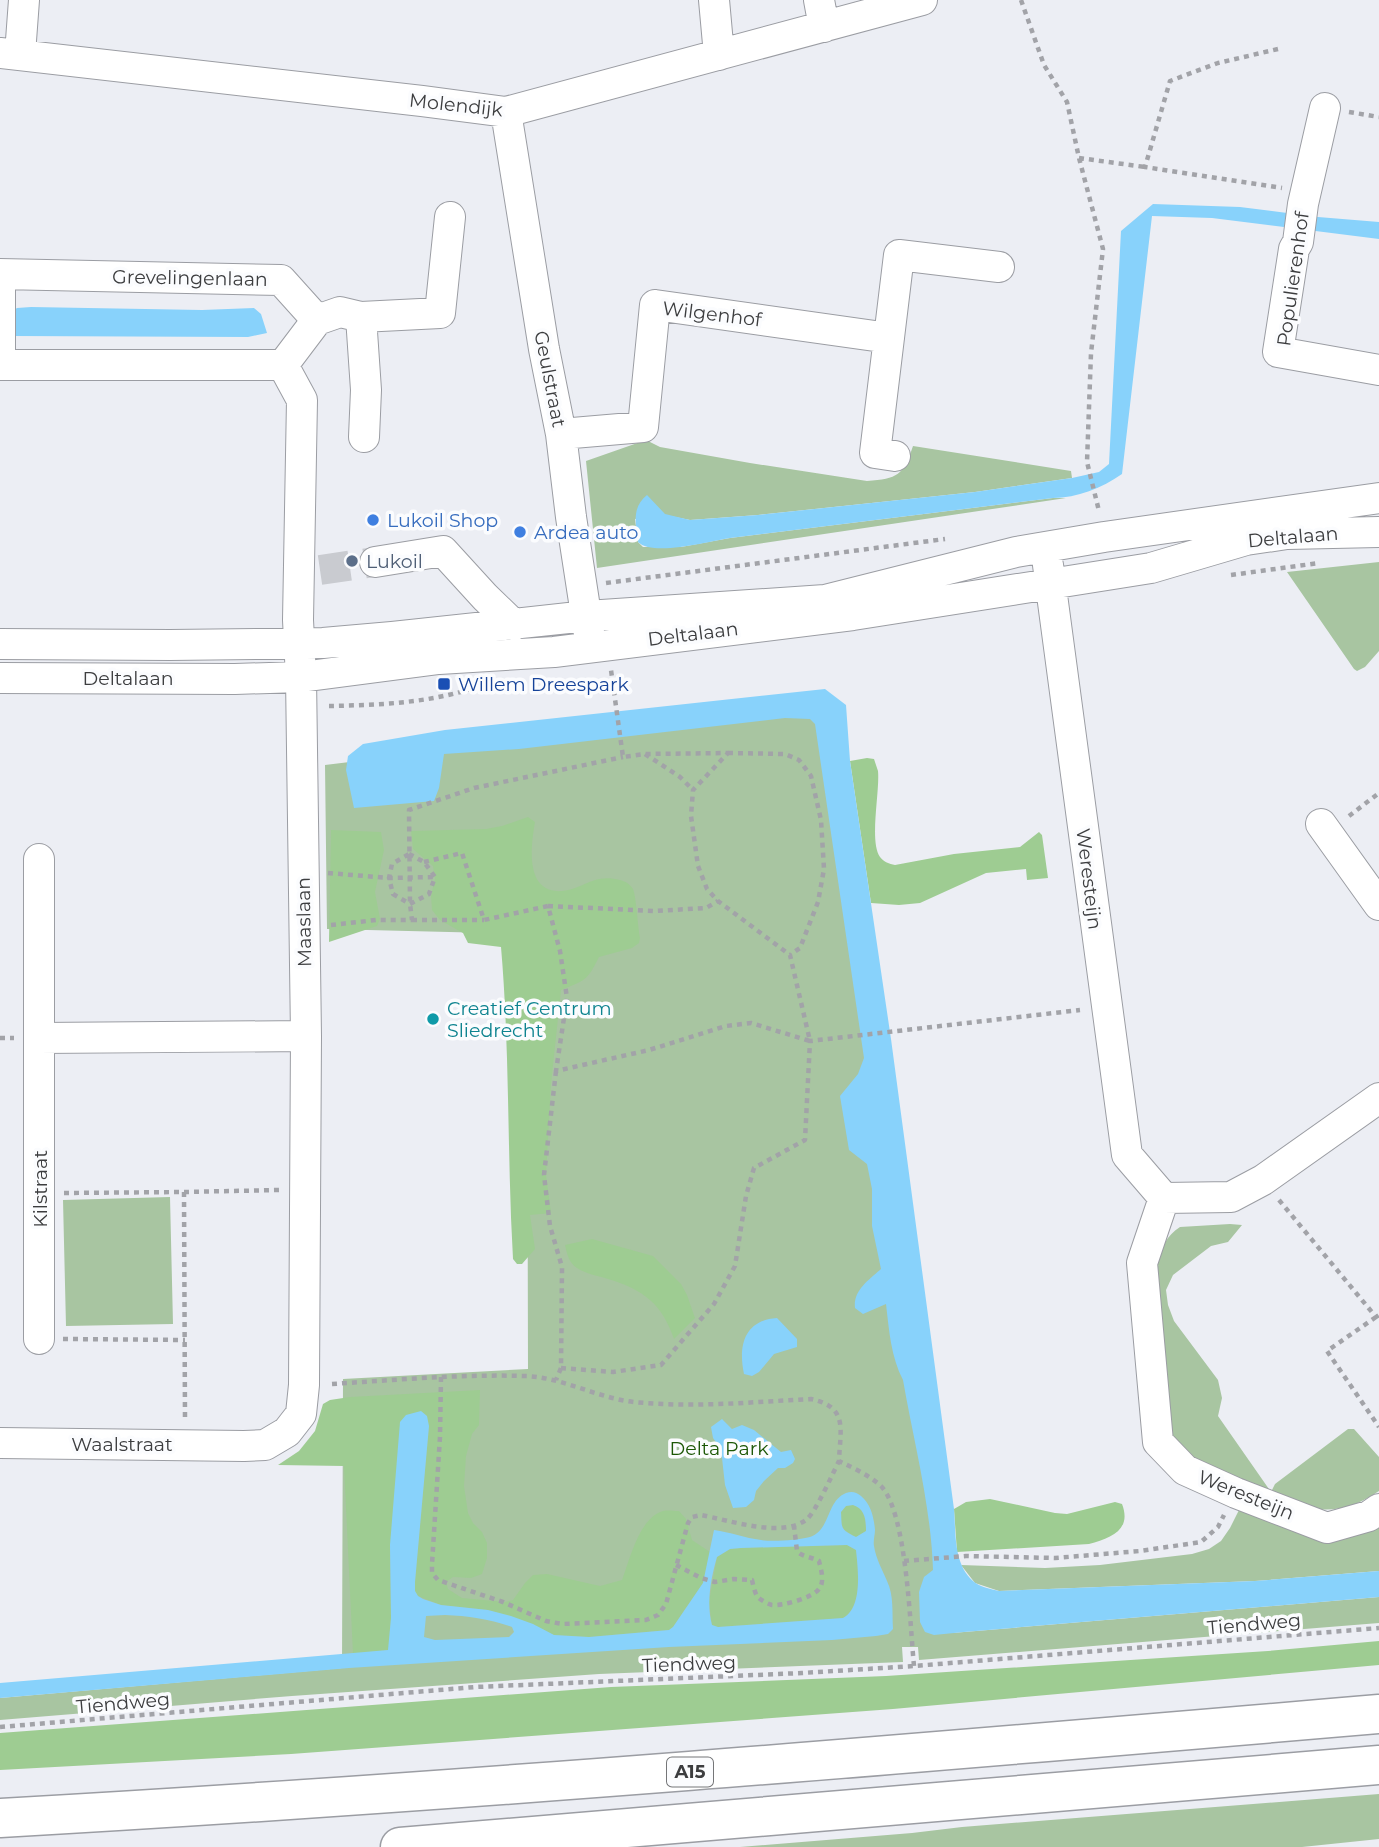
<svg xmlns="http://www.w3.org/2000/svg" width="1379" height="1847" font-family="Montserrat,sans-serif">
<rect width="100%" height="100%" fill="#eceef4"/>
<path fill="#a8c5a1" d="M 646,440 L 660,447 L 750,463 L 867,481 C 898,479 903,475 913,446 L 1071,471 L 1072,478 L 975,492 L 758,515 L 690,520 L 665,515 L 635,519 L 638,542 L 643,547 L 681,547 L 730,538 L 1053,498 L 1066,498 L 597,568 L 586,461 Z
M 1379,562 L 1379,651 L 1365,667 L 1357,671 L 1354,669 L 1287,572 Z
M 841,702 L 952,1633 L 1379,1597 L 1379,1623 L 919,1660 L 918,1647 L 902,1647 L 903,1662 L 599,1674 L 292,1696 L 0,1720 L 0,1698 L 342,1668 L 343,1379 L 528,1369 L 527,934 L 327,929 L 325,765 Z
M 170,1197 L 173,1324 L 66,1326 L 63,1200 Z
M 1230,1224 L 1242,1225 L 1228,1242 L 1211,1246 L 1173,1275 L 1166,1290 L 1168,1305 L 1174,1321 L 1218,1380 L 1222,1398 L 1218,1416 L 1271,1492 L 1275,1484 L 1348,1429 L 1354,1429 L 1379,1457 L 1379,1491 C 1356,1506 1342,1511 1315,1509 L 1191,1460 L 1171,1433 L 1156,1263 C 1161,1248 1167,1235 1180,1227 Z
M 1239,1510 L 1379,1517 L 1379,1571 L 1255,1581 L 999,1591 L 975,1583 L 961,1565 L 1045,1568 L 1100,1565 L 1192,1554 L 1209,1549 L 1221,1541 L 1230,1528 Z
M 1379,1794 L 1379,1839 L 1302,1847 L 740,1847 L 912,1833 L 962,1827 Z"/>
<path fill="#9ecc92" d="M 867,758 L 874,759 L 878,771 C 880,792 869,841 880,857 C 884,862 889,864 895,865 L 954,854 L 1020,847 L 1039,832 L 1042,835 L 1048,878 L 1027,880 L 1026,869 L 986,873 L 920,903 L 899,905 L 871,903 L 850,761 Z
M 528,817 L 535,822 C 531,845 524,894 562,891 C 584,889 593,873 620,880 C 625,881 630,884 633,889 C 636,895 638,928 640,938 L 639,943 L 632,948 L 599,957 C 587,981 586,980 561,990 L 551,1084 L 546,1175 L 551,1213 L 530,1215 L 535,1249 L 522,1264 L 517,1264 L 513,1259 C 507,1155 510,1051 501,947 L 468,943 L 463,933 L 440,920 L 432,910 L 431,896 L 435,879 L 433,866 L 413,849 L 411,831 L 486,829 L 502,826 Z
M 331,830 L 381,832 L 384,850 L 375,892 L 380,919 L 377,926 L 329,942 Z
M 592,1239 L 653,1256 L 681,1284 L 687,1295 L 695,1318 L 674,1339 C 662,1304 644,1290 608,1279 C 599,1276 586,1274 577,1268 C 569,1263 567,1254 565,1245 Z
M 480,1390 L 479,1425 L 472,1434 L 466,1456 L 464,1486 L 468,1513 L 473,1523 L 482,1532 L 487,1543 L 487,1558 L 482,1574 L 471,1578 L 453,1577 L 446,1582 L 448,1589 L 462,1598 L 505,1602 L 513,1600 L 525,1583 L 533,1575 L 547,1574 L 600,1586 L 622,1580 C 630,1559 639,1518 663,1511 C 668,1510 674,1511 679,1511 L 686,1519 L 692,1540 L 710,1552 L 703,1583 L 673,1627 L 669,1630 L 589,1637 L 553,1635 L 544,1630 L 488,1610 L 441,1605 L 418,1596 L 415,1591 L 415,1582 L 429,1426 L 390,1545 L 391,1618 L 389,1650 L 353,1654 L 344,1466 L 278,1465 L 299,1451 L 315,1431 L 323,1404 L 330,1400 L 350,1397 Z
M 990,1499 L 1055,1513 L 1067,1514 L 1115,1502 L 1122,1504 C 1132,1530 1111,1538 1089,1544 L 957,1552 L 954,1509 L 966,1502 Z
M 853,1505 C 865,1509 865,1519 866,1531 L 856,1537 C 840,1528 842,1529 841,1512 L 846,1506 Z
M 847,1545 L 856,1550 C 858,1569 863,1607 843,1618 L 717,1627 L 712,1625 L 709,1602 L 717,1557 L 730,1549 L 741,1548 Z
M 1379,1641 L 1379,1665 L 893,1709 L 291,1754 L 0,1770 L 0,1733 L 611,1687 L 886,1676 L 1268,1651 Z"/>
<path fill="#88d2fb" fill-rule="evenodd" d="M 1153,204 L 1240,207 L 1318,217 L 1379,222 L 1379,239 L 1212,218 L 1152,216 L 1122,474 C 1102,488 1077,498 1053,498 L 730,538 C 710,541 653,557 638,542 C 636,524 631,508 647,495 L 665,514 L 690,520 L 758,515 L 975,492 L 1072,478 L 1099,472 L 1109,464 L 1121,231 Z
M 31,307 L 202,310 L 254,308 L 261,314 L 267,333 L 248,337 L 13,336 L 10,313 L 17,308 Z
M 825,689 L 846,705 L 850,761 L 891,1039 L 954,1509 C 956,1533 953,1563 973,1581 C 979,1587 991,1589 999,1591 L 1255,1581 L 1379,1571 L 1379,1597 L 964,1632 L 934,1635 L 925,1632 L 920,1622 L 919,1592 L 924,1577 L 933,1570 C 931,1506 914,1443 903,1380 C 891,1357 889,1330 886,1304 L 863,1314 L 855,1308 C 853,1290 869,1280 881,1269 L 872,1226 L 872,1189 L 867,1164 L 849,1150 L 840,1096 L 858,1074 L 864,1058 L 815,724 L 810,719 L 785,718 L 519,749 L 444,754 L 439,788 L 434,801 L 354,808 L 346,770 L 348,756 L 363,744 L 445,730 Z
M 777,1318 L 797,1339 L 797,1347 L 774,1354 L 759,1372 L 752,1376 L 744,1374 C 738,1346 744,1320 777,1318 Z
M 421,1411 L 427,1416 L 429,1426 L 415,1582 L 415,1591 L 418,1596 L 423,1599 L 441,1605 L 488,1610 L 511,1616 L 533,1624 L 554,1635 L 589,1637 L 669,1630 L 673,1627 L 703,1583 L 714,1530 C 730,1532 745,1538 761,1540 C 773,1542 798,1540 810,1537 C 831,1530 826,1501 846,1493 C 852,1491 856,1492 861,1496 C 871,1504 874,1518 875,1530 C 875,1535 873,1541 874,1546 C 876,1559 882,1569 887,1581 C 894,1595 892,1613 893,1629 L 888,1634 L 876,1636 L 832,1640 L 669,1647 L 349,1668 L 0,1698 L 0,1683 L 388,1650 L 391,1618 L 390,1545 L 400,1422 L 406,1415 ZM 853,1505 C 865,1509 866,1519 866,1531 L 856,1537 C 840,1529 842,1529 841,1512 L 846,1506 ZM 847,1545 L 856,1550 C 858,1569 863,1608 843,1618 L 718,1627 L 712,1625 C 706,1603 711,1578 717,1557 L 730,1549 L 741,1548 ZM 445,1615 C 468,1616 490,1619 512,1627 L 514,1632 L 509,1637 L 435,1640 L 424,1637 L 426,1616 Z
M 722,1419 L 732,1429 L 742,1425 L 754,1430 L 781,1452 L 791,1450 L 795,1459 L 793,1463 L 785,1468 L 778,1468 L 764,1481 L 756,1491 L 754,1500 L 746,1507 L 733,1508 L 725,1485 L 721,1449 L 713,1438 L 711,1427 Z"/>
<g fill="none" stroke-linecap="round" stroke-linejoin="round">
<path stroke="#c9cbd0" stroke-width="30" stroke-dasharray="30 15" stroke-linecap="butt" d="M 320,570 L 375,562"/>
<g stroke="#9b9da3" stroke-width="32">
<path id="minor" d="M 714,0 L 719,55
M 819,0 L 824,27
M 0,53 L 422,101 L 506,112 L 922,0
M 20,54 L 24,0
M 1325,108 L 1303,204 L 1298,242 L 1294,249 L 1278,352 L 1379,370
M 506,112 L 544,349 L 561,434 L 571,517 L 589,634
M 361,317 L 440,313 L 450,217
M 317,320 L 340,312 L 361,317 L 366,390 L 364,437
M 0,365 L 283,365 L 317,320 L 281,280 L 0,274 L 0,365
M 561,434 L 643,427 L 655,305 L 889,338
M 895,456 L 875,453 L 899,255 L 999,267
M 375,562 L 443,551 L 485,597 L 514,625
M 1048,565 L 1127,1155 L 1164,1198 L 1231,1197 L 1263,1180 L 1379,1098
M 0,644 L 170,645 L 323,643 L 392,637 L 587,616 L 825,600 L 1016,552 L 1104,537 L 1379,498
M 0,678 L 235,679 L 301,677 L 439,659 L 554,652 L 853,615 L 1050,584 L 1151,568 L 1246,540 L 1287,534 L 1379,532
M 1321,824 L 1379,905
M 39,859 L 39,1339
M 39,1038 L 306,1036
M 1164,1198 L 1142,1263 L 1158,1442 L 1185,1470 L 1236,1493 L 1327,1528 L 1369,1516 L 1379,1509
M 0,1443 L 244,1446 L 265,1445 L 287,1432 L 301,1414 L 304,1385 L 306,1036 L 301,677 L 298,620 L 302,400 L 283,365"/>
</g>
<g stroke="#9b9da3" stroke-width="41">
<path id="highway" d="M 0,1818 C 460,1792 920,1753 1379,1714
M 400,1847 L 1379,1765"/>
</g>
<path stroke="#a2a3a8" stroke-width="4.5" stroke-dasharray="5 5" stroke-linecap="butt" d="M 1021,0 L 1044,65 L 1067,102 L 1079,158 L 1103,249 L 1091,353 L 1087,462 L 1099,511
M 1278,49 L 1218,63 L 1170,81 L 1145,167 L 1282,188
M 1349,112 L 1379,117
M 1079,158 L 1145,167
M 1231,575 L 1319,563
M 606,583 L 945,539
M 329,706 C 380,705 434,703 482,685
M 728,753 L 785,754 L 799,760 L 811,776 L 821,820 L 824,869 L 818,902 L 800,948 L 790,955
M 645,754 L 680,777 L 693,790
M 1349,816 L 1379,793
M 409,854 L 424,862 L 435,877 L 429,894 L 410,904 L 393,894 L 389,878 L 392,864 Z
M 424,862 L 462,853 L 484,920 L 548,906 L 560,951 L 567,998 L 556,1071 L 649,1050 L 726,1026 L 751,1023 L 810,1041 L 790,955 L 718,901 L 707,889 L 698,866 L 691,816 L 693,790 L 728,753 L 645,754 L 623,757 L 611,670
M 328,873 L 389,878 L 434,877
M 548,906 L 655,911 L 706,908 L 718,901
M 412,920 L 484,920
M 331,925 L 376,920 L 412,920 L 410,904 L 409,810 L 474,788 L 623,757
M 0,1038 L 14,1038
M 556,1071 L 544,1175 L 550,1226 L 562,1267 L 561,1368 L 556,1380
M 184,1192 L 279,1190
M 64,1193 L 184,1192 L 185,1419
M 1279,1200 L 1376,1317 L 1379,1315
M 1376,1317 L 1327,1351 L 1379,1427
M 63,1339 L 185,1340
M 561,1368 L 613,1372 L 661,1365 L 714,1304 L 735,1266 L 746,1196 L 754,1168 L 805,1140 L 810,1041 L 1080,1010
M 441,1377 L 440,1437 L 432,1564 L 432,1573 L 438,1580 L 503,1602 L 546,1621 L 562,1624 L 646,1620 L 658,1615 L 666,1604 L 688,1523 L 692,1517 L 701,1515 C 729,1520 783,1539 807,1519 C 815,1513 833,1473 839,1461
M 332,1384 C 396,1380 460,1374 525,1376 C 562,1377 597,1398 634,1402 C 692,1408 752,1402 811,1399 C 849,1407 840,1430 839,1461 C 853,1468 869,1475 881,1486 C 907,1513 910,1627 914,1666
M 904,1561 L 966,1556 L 1055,1558 L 1140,1551 L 1201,1542 L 1218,1527 L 1224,1515
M 676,1565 L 701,1578 L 715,1582 L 734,1579 L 752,1580 C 753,1585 755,1593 757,1596 C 760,1600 768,1604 772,1605 C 783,1606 812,1598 819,1589 C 825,1581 821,1570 819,1561 C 812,1557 802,1557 797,1551 L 794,1526
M 0,1727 L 475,1687 L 802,1673 L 914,1666 L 1379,1628"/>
<use href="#minor" stroke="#fff" stroke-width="30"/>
<use href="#highway" stroke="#fff" stroke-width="38"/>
</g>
<g fill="#3f7fe0" stroke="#fbfcfe" stroke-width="2.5">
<circle cx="373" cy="520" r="7"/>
<circle cx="520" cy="532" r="7"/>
</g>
<circle fill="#5c6f8a" stroke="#fbfcfe" stroke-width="2.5" cx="352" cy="561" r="7"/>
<rect fill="#1a4fb4" stroke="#fbfcfe" stroke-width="2.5" x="437" y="677" width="14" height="14" rx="3.5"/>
<circle fill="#0f9aa8" stroke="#fbfcfe" stroke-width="2.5" cx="433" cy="1019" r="7"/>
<g text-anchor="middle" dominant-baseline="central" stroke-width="7" stroke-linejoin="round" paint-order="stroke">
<rect fill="#fbfcfe" stroke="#757678" stroke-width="2" x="667" y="1757.5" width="46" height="29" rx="5"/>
<g font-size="18" font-weight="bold" fill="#3c3d3f">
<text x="690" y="1772">A15</text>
</g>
<g font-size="19" fill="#3c3d3f" stroke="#fbfcfe">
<text transform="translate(456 105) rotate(6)">Molendijk</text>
<text transform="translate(190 278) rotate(1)">Grevelingenlaan</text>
<text transform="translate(1293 279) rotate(-82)">Populierenhof</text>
<text transform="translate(712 314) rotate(7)">Wilgenhof</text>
<text transform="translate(550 379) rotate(79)">Geulstraat</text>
<text transform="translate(1293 537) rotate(-5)">Deltalaan</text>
<text transform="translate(693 634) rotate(-7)">Deltalaan</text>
<text x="128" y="678">Deltalaan</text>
<text transform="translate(1089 879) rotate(83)">Weresteijn</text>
<text transform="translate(304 922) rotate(-91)">Maaslaan</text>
<text transform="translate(40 1189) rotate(-90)">Kilstraat</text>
<text x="122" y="1444">Waalstraat</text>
<text transform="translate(1246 1495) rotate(22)">Weresteijn</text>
<text transform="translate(1254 1624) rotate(-5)">Tiendweg</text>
<text transform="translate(689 1664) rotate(-2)">Tiendweg</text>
<text transform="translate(123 1703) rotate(-5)">Tiendweg</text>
</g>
<g font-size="19" fill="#366cbe" stroke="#fbfcfe" text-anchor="start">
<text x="387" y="520">Lukoil Shop</text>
<text x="534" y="532">Ardea auto</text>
</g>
<g font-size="19" fill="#4e5e75" stroke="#fbfcfe" text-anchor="start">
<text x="366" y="561">Lukoil</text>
</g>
<g font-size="19" fill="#164399" stroke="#fbfcfe" text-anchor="start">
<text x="458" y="684">Willem Dreespark</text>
</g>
<g font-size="19" fill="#0d838f" stroke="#fbfcfe" text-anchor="start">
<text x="447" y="1008">Creatief Centrum<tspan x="447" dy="22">Sliedrecht</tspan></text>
</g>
<g font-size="19" fill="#1c5706" stroke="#fbfcfe">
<text x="719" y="1448">Delta Park</text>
</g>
</g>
</svg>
